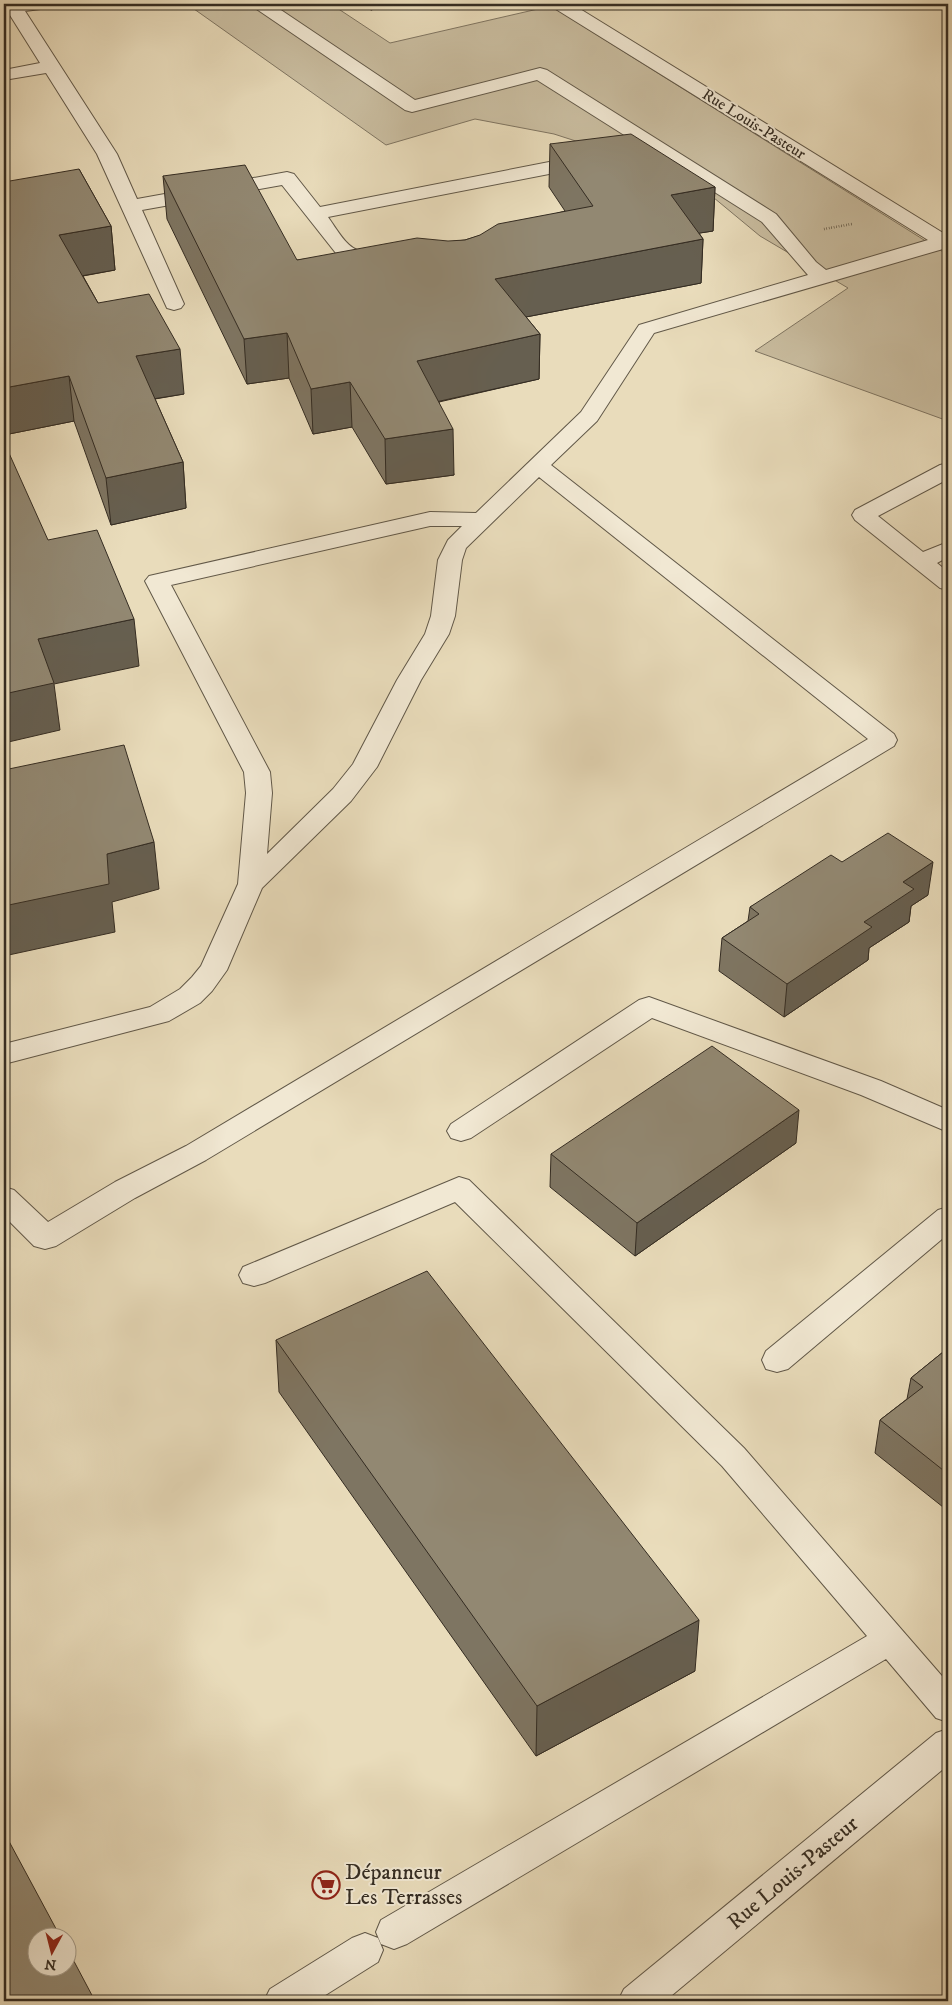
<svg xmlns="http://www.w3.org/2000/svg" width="952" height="2005" font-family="'IM FELL DW Pica',serif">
<rect width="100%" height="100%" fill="#e9dcbb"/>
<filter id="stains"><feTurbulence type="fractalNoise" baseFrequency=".004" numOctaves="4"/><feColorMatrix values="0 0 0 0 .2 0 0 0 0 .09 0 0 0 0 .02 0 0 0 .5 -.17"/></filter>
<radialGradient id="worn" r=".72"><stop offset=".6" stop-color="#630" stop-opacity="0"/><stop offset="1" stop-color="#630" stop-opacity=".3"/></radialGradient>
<path fill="#cabea1" stroke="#7f7562" d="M 187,4 L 331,4 L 390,43 L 551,6 L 948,255 L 948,421 L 755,351 L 848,288 L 760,236 L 702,188 L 647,164 L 554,134 L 475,119 L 386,145 Z"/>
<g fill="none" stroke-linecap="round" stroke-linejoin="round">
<g stroke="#615848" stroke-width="2">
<path id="minor" d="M 4,4 L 51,4 L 48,8 L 25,11 L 117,154 L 137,199 L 287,172 L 294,174 L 320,207 L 585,155 L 592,157 L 595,161 L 592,165 L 585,167 L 328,217 C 336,228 347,249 361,251 C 370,252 379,248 388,251 L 391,255 L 388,259 L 362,263 L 339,257 L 282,185 L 142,210 L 184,304 L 181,308 L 174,310 L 167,308 L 97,154 L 46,73 L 4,80 L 4,70 L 40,63 L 8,12 L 4,12 Z
M 252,4 L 272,4 L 415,100 L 540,68 L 547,70 L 776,214 L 816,262 L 826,270 L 928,240 L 554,8 L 551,4 L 572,4 L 948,236 L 948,250 L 943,249 L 654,333 L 597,421 L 551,465 L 894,734 L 897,740 L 894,746 L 206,1160 L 135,1198 L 56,1246 L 45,1249 L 34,1246 L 4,1216 L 4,1187 L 14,1190 L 48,1222 L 115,1182 L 186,1146 L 868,739 L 539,477 L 466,548 L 462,560 L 455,616 L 449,634 L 421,680 L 377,767 L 351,801 L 262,888 L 227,970 L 212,991 L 200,1003 L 169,1021 L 4,1064 L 4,1044 L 150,1007 L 180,989 L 192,977 L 201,966 L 238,884 L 246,793 L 244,772 L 145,581 L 149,576 L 430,512 L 476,513 L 581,412 L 639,325 L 808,275 L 762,222 L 537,80 L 412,112 L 405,110 L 255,8 ZM 430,526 L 462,526 L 448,540 L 438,560 L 431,616 L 425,634 L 397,680 L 353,764 L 333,789 L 267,854 L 272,793 L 270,772 L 171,585 Z
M 948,463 L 948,479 L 878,516 L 923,552 L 948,542 L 948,557 L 937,563 L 948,572 L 948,590 L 940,588 L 855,520 L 852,515 L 855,510 L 940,465 Z
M 649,997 L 881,1081 L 948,1110 L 948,1132 L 861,1095 L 652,1018 L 471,1138 L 461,1141 L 451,1138 L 447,1131 L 451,1124 L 639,1000 Z
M 459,1177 L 469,1180 L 744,1448 L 948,1683 L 948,1722 L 936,1718 L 886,1659 L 407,1944 L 394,1949 L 381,1944 L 376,1932 L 381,1920 L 867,1636 L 722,1466 L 455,1202 L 265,1283 L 254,1286 L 243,1283 L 239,1275 L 243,1267 Z
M 948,1207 L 948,1234 L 788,1369 L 777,1372 L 766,1369 L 762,1360 L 766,1351 L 938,1210 Z
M 948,1729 L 948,1765 L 665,2001 L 618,2001 L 624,1989 L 936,1733 Z
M 365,1933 L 378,1938 L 383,1950 L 378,1962 L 316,2001 L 264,2001 L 270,1989 L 352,1938 Z"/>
</g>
<path stroke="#342c22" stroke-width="2.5" stroke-dasharray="0.5 2" stroke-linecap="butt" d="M 824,229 L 852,224"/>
<use href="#minor" fill="#f1e8d3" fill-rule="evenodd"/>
</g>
<path fill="#7e7562" stroke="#342c22" d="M 361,4 L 391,4 L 371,10 Z
M 550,144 L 715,187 L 713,231 L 699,233 L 703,239 L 701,283 L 526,317 L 540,334 L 539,379 L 439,402 L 454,475 L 386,484 L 352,427 L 313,434 L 289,378 L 247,384 L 167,219 L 163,176 L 297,260 L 465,240 L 565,211 L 549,187 Z
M 79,169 L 111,226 L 115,270 L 83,276 L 98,303 L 184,394 L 155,399 L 183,462 L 186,508 L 111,525 L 74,421 L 4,435 Z
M 842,862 L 928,895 L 911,906 L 909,922 L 869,948 L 868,960 L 784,1017 L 719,971 L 722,938 L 748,921 L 750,907 Z
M 796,1143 L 635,1256 L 550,1187 L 551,1154 Z
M 276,1340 L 695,1671 L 536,1756 L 279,1392 Z
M 948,1348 L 948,1511 L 875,1453 L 880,1420 L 907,1399 L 911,1378 Z"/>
<path fill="#665f50" stroke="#342c22" d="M 371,4 L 391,4 L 371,10 Z
M 715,187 L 713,231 L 669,238 L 671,195 Z
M 111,226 L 115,270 L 64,279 L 59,235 Z
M 703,239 L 701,283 L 495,323 L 495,279 Z
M 287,333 L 289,378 L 247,384 L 244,339 Z
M 540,334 L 539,379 L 418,406 L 417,361 Z
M 180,349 L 184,394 L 140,401 L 136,356 Z
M 69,376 L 74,421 L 4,435 L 4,388 Z
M 350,382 L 352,427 L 313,434 L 311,389 Z
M 453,429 L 454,475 L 386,484 L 385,439 Z
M 183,462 L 186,508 L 111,525 L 106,478 Z
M 134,619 L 139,666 L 54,684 L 60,730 L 4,743 L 4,694 L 38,639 Z
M 154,842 L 159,889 L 112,902 L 115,932 L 4,956 L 4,906 L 107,854 Z
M 933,862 L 928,895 L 911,906 L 909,922 L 869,948 L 868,960 L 784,1017 L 787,984 L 864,922 L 903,882 Z
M 799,1110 L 796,1143 L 635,1256 L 637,1223 Z
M 699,1620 L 695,1671 L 536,1756 L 537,1706 Z"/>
<path fill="#928872" stroke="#342c22" d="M 631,134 L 715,187 L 671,195 L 703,239 L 495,279 L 540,334 L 417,361 L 453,429 L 385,439 L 350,382 L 311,389 L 287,333 L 244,339 L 163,176 L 245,165 L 297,260 L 417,238 L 448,241 L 465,240 L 480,235 L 498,224 L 593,206 L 550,144 Z
M 79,169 L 111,226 L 59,235 L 98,303 L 149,294 L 180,349 L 136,356 L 183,462 L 106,478 L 69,376 L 4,388 L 4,182 Z
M 4,442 L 48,540 L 97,530 L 134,619 L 38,639 L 54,683 L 4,694 Z
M 124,745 L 154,842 L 107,854 L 109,884 L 4,906 L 4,770 Z
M 888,833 L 933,862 L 903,882 L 914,889 L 864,922 L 872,927 L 787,984 L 722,938 L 759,914 L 750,907 L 831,855 L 842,862 Z
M 712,1046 L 799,1110 L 637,1223 L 551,1154 Z
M 427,1271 L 699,1620 L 537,1706 L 276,1340 Z
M 948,1348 L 948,1474 L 880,1420 L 923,1387 L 911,1378 Z
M 4,1832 L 61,1938 L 38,1938 L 38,1968 L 68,1968 L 68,1950 L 95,2001 L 4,2001 Z"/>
<defs>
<g id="supermarket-ring" transform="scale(1.4375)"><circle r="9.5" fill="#f1e8d3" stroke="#8f2418" stroke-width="1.5"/><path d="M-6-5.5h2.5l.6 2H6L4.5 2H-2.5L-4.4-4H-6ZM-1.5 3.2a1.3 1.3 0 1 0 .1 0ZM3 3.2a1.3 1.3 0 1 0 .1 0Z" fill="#8f2418"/></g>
</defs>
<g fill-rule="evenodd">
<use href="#supermarket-ring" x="326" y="1885"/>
</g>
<g text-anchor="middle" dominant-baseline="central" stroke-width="4" stroke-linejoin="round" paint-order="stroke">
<g font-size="16" fill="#342c22" stroke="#f1e8d3">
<text transform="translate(754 124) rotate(32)">Rue Louis-Pasteur</text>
</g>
<g font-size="22" fill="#342c22" stroke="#f1e8d3" text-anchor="start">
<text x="345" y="1872">Dépanneur<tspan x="345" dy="25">Les Terrasses</tspan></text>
</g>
<g font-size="22" fill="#342c22" stroke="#f1e8d3">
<text transform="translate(793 1873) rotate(-40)">Rue Louis-Pasteur</text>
</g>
</g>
<rect width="952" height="2005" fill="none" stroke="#e9dcbb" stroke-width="20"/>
<rect x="5" y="5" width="942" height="1995" fill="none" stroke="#342c22" stroke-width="2.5"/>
<rect x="10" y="10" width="932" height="1985" fill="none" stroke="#342c22"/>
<g transform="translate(52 1952) rotate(187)"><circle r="24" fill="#f1e8d3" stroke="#a59d8c"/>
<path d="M0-4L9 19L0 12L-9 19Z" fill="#8f2418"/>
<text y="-8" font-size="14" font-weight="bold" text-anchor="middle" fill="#342c22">N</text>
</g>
<rect width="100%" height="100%" filter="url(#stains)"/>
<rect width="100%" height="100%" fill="url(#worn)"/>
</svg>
